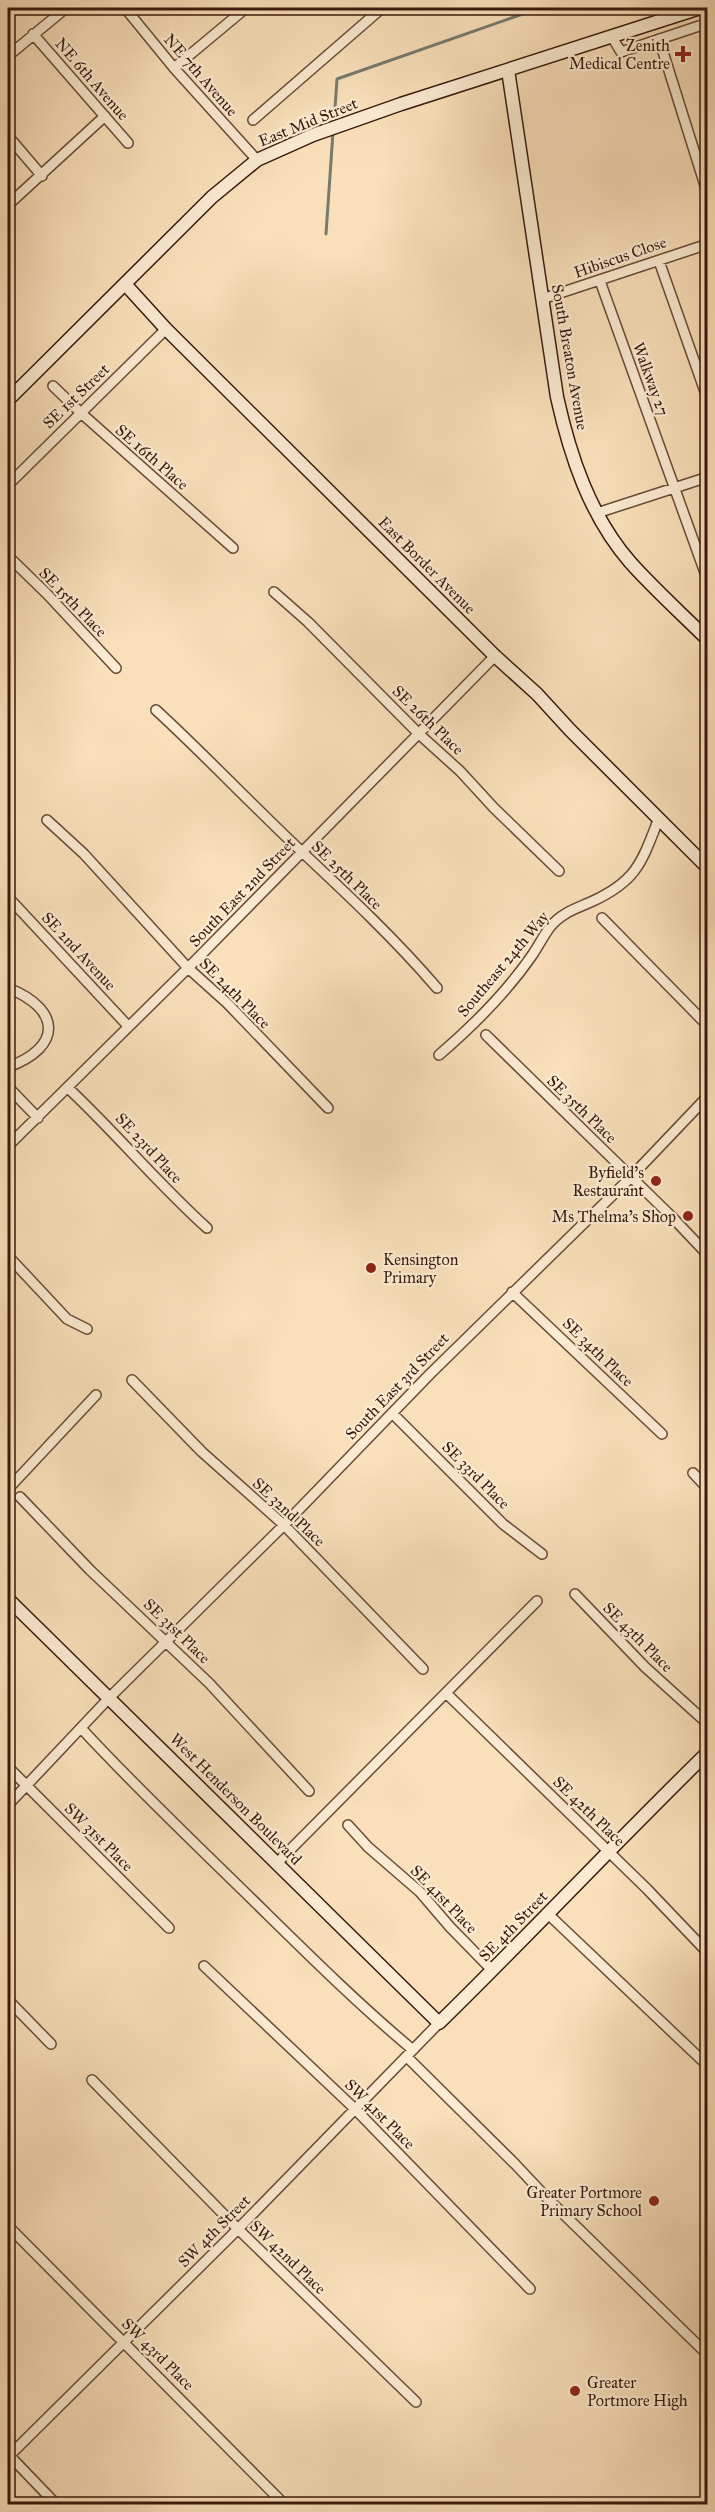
<svg xmlns="http://www.w3.org/2000/svg" width="715" height="2512" font-family="'IM FELL Great Primer',serif">
<rect width="100%" height="100%" fill="#f9e0ba"/>
<filter id="stains"><feTurbulence type="fractalNoise" baseFrequency=".00333" numOctaves="4"/><feColorMatrix values="0 0 0 0 .2 0 0 0 0 .09 0 0 0 0 .02 0 0 0 .5 -.17"/></filter>
<radialGradient id="worn" r=".72"><stop offset=".6" stop-color="#630" stop-opacity="0"/><stop offset="1" stop-color="#630" stop-opacity=".3"/></radialGradient>
<g fill="none" stroke-linecap="round" stroke-linejoin="round">
<path stroke="#767b6e" stroke-width="3" d="M 334,123 L 337,79 L 540,8
M 326,234 L 333,132"/>
<g stroke="#694b38" stroke-width="12">
<path id="street" d="M 125,8 L 174,68 L 257,160
M 33,34 L 128,143
M 612,37 L 621,52 L 708,23
M 659,39 L 708,195
M 8,56 L 66,8
M 174,68 L 246,8
M 253,120 L 382,8
M 8,136 L 42,176
M 8,205 L 105,116
M 659,261 L 708,400
M 600,281 L 708,581
M 542,299 L 708,244
M 53,386 L 81,413 L 233,548
M 8,485 L 166,329
M 597,513 L 708,477
M 8,556 L 47,594 L 116,668
M 274,592 L 308,622 L 419,734 L 460,771 L 494,808 L 559,871
M 156,710 C 206,756 252,805 301,851 C 348,895 395,939 437,988
M 47,820 L 84,854 L 188,968 L 227,1003 L 328,1108
M 8,897 L 128,1026
M 602,918 L 708,1026
M 8,988 C 61,1009 63,1047 8,1067
M 486,1035 L 672,1217 L 708,1255
M 439,1055 C 474,1025 507,992 533,954 C 539,945 544,935 550,927 C 562,912 578,908 593,901 C 638,880 642,861 659,818
M 8,1087 L 38,1118
M 68,1088 C 116,1133 158,1184 207,1228
M 8,1146 L 188,968 L 495,656
M 8,1256 L 67,1319 L 87,1329
M 512,1292 L 662,1434
M 132,1380 L 202,1452 L 284,1525 L 423,1669
M 392,1413 L 503,1524 L 542,1554
M 693,1473 L 708,1489
M 8,1489 L 96,1395
M 20,1497 L 90,1570 L 209,1683 L 309,1791
M 575,1594 L 645,1667 L 708,1724
M 446,1693 L 647,1889 L 708,1953
M 81,1728 C 126,1777 174,1823 222,1870 C 285,1931 346,1994 413,2050
M 8,1767 L 169,1928
M 8,1805 L 109,1698 L 284,1525 L 430,1374 L 627,1181 L 708,1096
M 348,1825 L 368,1847 L 420,1892 L 450,1927 L 493,1971
M 277,1863 L 537,1601
M 548,1914 L 708,2066
M 204,1966 L 355,2109 L 530,2289
M 8,2000 L 51,2044
M 407,2057 L 515,2164 L 548,2199 L 708,2355
M 92,2080 L 238,2229 L 416,2402
M 8,2226 L 284,2504
M 8,2454 L 56,2504
M 8,2457 L 238,2229 L 439,2023"/>
</g>
<g stroke="#39190d" stroke-width="15">
<path id="secondary" d="M 508,70 L 557,397 C 570,456 590,516 630,562 C 654,589 682,614 708,640
M 125,284 L 166,329 L 495,656 L 537,694 L 570,730 L 708,868
M 8,400 L 212,197 L 257,160 L 313,135 L 401,104 L 700,8
M 8,1599 L 439,2023 C 530,1934 617,1841 708,1752"/>
</g>
<use href="#street" stroke="#fbebd2" stroke-width="9"/>
<use href="#secondary" stroke="#fbebd2" stroke-width="12"/>
</g>
<g fill="#8f2418" stroke="#fbebd2" stroke-width="2">
<path d="M680 45h6v6h6v6h-6v6h-6v-6h-6v-6h6z"/>
<circle cx="656" cy="1181" r="6"/>
<circle cx="688" cy="1216" r="6"/>
<circle cx="371" cy="1268" r="6"/>
<circle cx="654" cy="2201" r="6"/>
<circle cx="575" cy="2391" r="6"/>
</g>
<g text-anchor="middle" dominant-baseline="central" stroke-width="4.5" stroke-linejoin="round" paint-order="stroke">
<g font-size="16" fill="#39190d" stroke="#fbebd2" text-anchor="end">
<text x="670" y="45">Zenith<tspan x="670" dy="18">Medical Centre</tspan></text>
<text x="644" y="1172">Byfield's<tspan x="644" dy="18">Restaurant</tspan></text>
<text x="676" y="1216">Ms Thelma's Shop</text>
<text x="383" y="1259" text-anchor="start">Kensington<tspan x="383" dy="18">Primary</tspan></text>
<text x="642" y="2192">Greater Portmore<tspan x="642" dy="18">Primary School</tspan></text>
<text x="587" y="2382" text-anchor="start">Greater<tspan x="587" dy="18">Portmore High</tspan></text>
</g>
<g font-size="16" fill="#39190d" stroke="#fbebd2">
<text transform="translate(201 75) rotate(49)">NE 7th Avenue</text>
<text transform="translate(92 79) rotate(49)">NE 6th Avenue</text>
<text transform="translate(308 122) rotate(-22)">East Mid Street</text>
<text transform="translate(620 257) rotate(-19)">Hibiscus Close</text>
<text transform="translate(570 357) rotate(80)">South Breaton Avenue</text>
<text transform="translate(651 379) rotate(70)">Walkway 27</text>
<text transform="translate(76 396) rotate(-44)">SE 1st Street</text>
<text transform="translate(152 457) rotate(41)">SE 16th Place</text>
<text transform="translate(427 565) rotate(45)">East Border Avenue</text>
<text transform="translate(73 602) rotate(46)">SE 15th Place</text>
<text transform="translate(428 720) rotate(44)">SE 26th Place</text>
<text transform="translate(347 875) rotate(44)">SE 25th Place</text>
<text transform="translate(242 892) rotate(-46)">South East 2nd Street</text>
<text transform="translate(79 951) rotate(47)">SE 2nd Avenue</text>
<text transform="translate(503 964) rotate(-50)">Southeast 24th Way</text>
<text transform="translate(235 993) rotate(45)">SE 24th Place</text>
<text transform="translate(582 1109) rotate(44)">SE 35th Place</text>
<text transform="translate(149 1148) rotate(47)">SE 23rd Place</text>
<text transform="translate(598 1352) rotate(44)">SE 34th Place</text>
<text transform="translate(397 1386) rotate(-46)">South East 3rd Street</text>
<text transform="translate(476 1475) rotate(45)">SE 33rd Place</text>
<text transform="translate(289 1512) rotate(43)">SE 32nd Place</text>
<text transform="translate(177 1631) rotate(44)">SE 31st Place</text>
<text transform="translate(638 1637) rotate(45)">SE 43th Place</text>
<text transform="translate(236 1799) rotate(45)">West Henderson Boulevard</text>
<text transform="translate(589 1811) rotate(44)">SE 42th Place</text>
<text transform="translate(99 1837) rotate(45)">SW 31st Place</text>
<text transform="translate(444 1899) rotate(46)">SE 41st Place</text>
<text transform="translate(513 1926) rotate(-46)">SE 4th Street</text>
<text transform="translate(380 2114) rotate(45)">SW 41st Place</text>
<text transform="translate(214 2231) rotate(-45)">SW 4th Street</text>
<text transform="translate(288 2257) rotate(44)">SW 42nd Place</text>
<text transform="translate(158 2354) rotate(45)">SW 43rd Place</text>
</g>
</g>
<rect width="715" height="2512" fill="none" stroke="#f9e0ba" stroke-width="30"/>
<rect x="9" y="9" width="697" height="2494" fill="none" stroke="#39190d" stroke-width="3"/>
<rect x="15" y="15" width="685" height="2482" fill="none" stroke="#39190d" stroke-width="1.5"/>
<rect width="100%" height="100%" filter="url(#stains)"/>
<rect width="100%" height="100%" fill="url(#worn)"/>
</svg>
